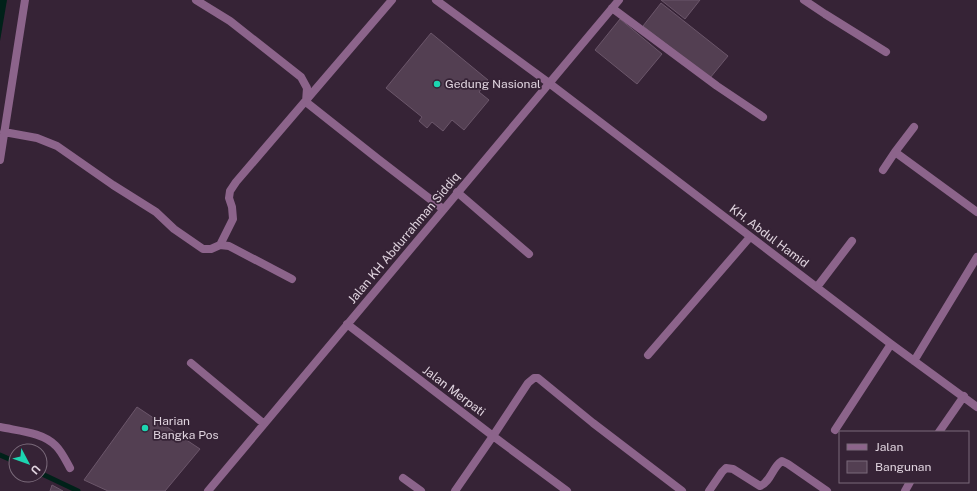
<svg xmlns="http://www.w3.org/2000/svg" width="977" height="491" font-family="'Public Sans',sans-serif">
<rect width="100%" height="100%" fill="#362336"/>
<path fill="#002119" d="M 0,0 L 7,0 L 0,41 Z"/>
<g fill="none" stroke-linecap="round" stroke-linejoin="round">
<path stroke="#002119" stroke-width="5" d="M 0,455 L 16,462
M 40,473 L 78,491"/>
</g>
<path fill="#533f52" stroke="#6b566a" d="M 661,0 L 700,0 L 685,19 Z
M 661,3 L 728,56 L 710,78 L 643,26 Z
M 620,19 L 662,54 L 637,84 L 595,50 Z
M 431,33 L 488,80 L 479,92 L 489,100 L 464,130 L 452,120 L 443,131 L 432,122 L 427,128 L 419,121 L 422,117 L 386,88 Z
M 137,407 L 200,449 L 165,491 L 108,491 L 84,480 Z
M 52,485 L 63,491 L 50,491 Z"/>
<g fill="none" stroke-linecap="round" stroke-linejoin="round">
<path stroke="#8c648b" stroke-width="8" d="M 196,0 L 230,21 L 301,77 L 307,88 L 306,102 L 378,159 L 443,209
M 436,0 L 549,83 L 891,344 L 977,407
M 804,0 L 825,14 L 886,52
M 612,8 L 717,86 L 763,117
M 4,132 L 37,138 L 57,146 L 113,185 L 156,212 L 174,229 L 203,249 L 211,249 L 220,245 L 229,246 L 292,279
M 895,152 L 914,127
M 0,160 L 25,0
M 883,170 L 895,152 L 977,212
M 457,192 L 529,254
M 220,245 L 233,219 L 232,207 L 229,198 L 230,191 L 236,182 L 392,0
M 817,287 L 852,241
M 347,324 L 493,436 L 455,491
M 648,355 L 750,237
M 914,361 L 977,257
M 191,363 L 263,423
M 0,427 C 18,431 43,432 56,446 C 62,452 66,461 70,468
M 835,430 L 891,344
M 939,432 L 964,396
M 403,478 L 421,491
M 208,491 L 619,0
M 567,491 L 493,436 L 528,383 L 534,378 L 538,378 L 593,423 L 682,491
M 709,491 L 722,472 L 726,468 L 733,469 L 760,486 C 771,482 772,467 782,461 L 788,464 L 827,491
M 905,491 L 910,482"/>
</g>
<g fill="#1cd5b1" stroke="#362336" stroke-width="1.5">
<circle cx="437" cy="84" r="4"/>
<circle cx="145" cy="428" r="4"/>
</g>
<g text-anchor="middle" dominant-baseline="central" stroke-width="3.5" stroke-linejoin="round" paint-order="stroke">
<g font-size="12" fill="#e0d4df" stroke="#362336" text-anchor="start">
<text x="445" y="84">Gedung Nasional</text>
<text x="153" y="421">Harian<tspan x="153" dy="14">Bangka Pos</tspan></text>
</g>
<g font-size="12" fill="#e0d4df" stroke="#362336">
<text transform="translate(769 236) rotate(37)">KH. Abdul Hamid</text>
<text transform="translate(404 238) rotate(-50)">Jalan KH Abdurrahman Siddiq</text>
<text transform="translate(454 391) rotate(37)">Jalan Merpati</text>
</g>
</g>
<rect x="839" y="431" width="130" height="52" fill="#362336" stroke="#7a6a7a"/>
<rect x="847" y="444" width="20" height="6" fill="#8c648b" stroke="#7a6a7a"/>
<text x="875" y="451" font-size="12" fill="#e0d4df">Jalan</text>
<rect x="847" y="461" width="20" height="12" fill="#533f52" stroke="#7a6a7a"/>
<text x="875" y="471" font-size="12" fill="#e0d4df">Bangunan</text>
<g transform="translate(28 463) rotate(131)"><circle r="19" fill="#362336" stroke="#7a6a7a"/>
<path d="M0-3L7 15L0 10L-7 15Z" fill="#1cd5b1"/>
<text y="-6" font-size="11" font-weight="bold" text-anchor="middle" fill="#e0d4df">U</text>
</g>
</svg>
